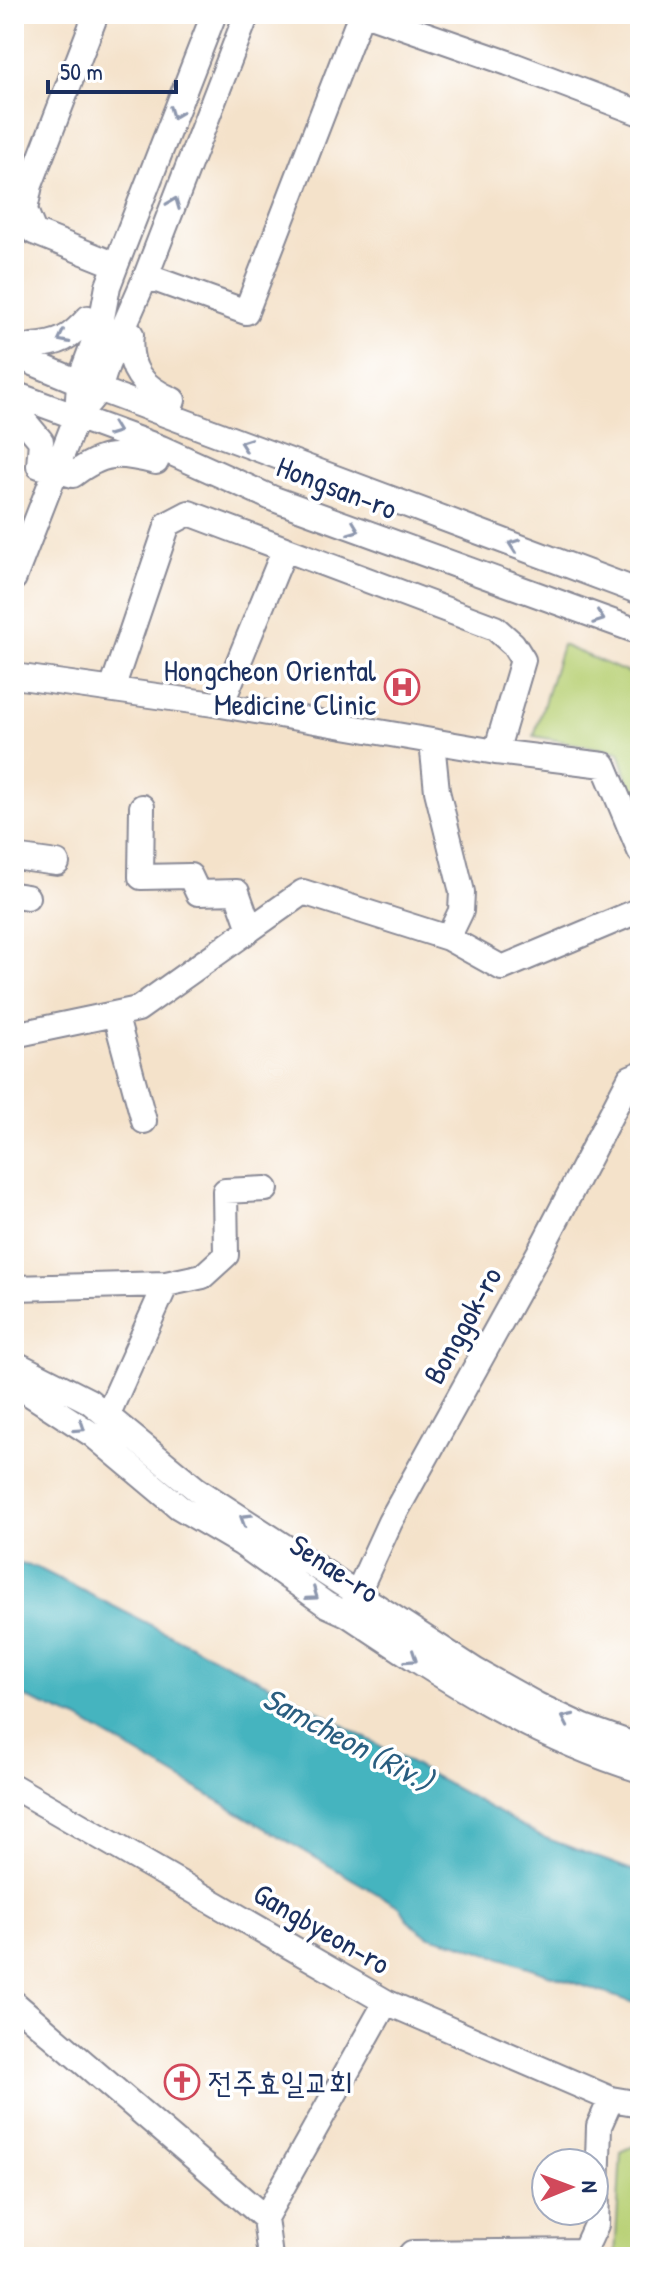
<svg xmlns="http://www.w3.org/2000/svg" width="654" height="2271" font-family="'Patrick Hand','Poor Story',sans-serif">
<rect width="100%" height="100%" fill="#fff"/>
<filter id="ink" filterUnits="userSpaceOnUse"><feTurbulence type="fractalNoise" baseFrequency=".0125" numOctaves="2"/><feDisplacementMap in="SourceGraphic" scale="16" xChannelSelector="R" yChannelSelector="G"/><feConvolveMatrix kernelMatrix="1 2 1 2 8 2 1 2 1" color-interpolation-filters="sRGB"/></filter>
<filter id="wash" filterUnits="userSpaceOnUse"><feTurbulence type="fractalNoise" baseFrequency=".006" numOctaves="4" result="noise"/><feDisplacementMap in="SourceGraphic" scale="32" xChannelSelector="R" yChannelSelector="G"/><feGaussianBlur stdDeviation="1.8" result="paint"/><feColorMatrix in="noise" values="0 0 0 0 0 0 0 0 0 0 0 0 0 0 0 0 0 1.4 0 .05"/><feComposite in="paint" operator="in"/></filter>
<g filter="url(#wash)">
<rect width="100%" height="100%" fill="#f4e2ca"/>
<path fill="#b8d075" stroke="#6a806a" stroke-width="2" d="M 562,645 L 640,678 L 640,819 L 619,752 L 534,736 Z
M 640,2143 L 640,2257 L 615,2257 L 621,2152 Z"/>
<path fill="#45b4bf" stroke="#30728e" stroke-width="2" d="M 14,1563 L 36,1567 L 293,1697 L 540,1836 L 640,1873 L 640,2005 L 457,1943 C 428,1937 415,1934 400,1907 L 78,1719 L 14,1693 Z"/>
</g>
<g filter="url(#ink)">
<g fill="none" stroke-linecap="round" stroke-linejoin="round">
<g stroke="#888894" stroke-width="28">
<path id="minor" d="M 96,14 L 30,185 L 25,210 L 34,232 L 116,265
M 367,14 L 508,63 L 640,113
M 146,276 L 246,312 L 361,14
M 122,333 L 131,334 C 127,369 142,387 173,400 L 168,415
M 14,355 L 79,382 L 640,592
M 26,359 L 32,346 C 60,344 70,338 88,318 L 101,323
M 14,394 L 161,448 L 274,499 L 640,632
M 89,402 L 99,390 L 107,365 L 146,276 L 247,14
M 14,416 L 26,423 L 41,441 L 39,466 L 73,475 C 104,451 119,453 156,462 L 161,448
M 14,578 L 77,416 L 79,382 L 101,323 L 108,286 L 116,265 L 214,14
M 14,676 L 221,705 L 496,752 L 604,765 L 640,851
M 112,689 L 168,524 L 189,513 L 495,628 L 513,644 L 523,660 L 496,752
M 221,705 L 284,551
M 432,742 L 437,791 L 462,892 L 461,911 L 448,938
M 142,807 L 141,877 L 190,876 L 198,893 L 237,892 L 250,929
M 14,857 L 57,863
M 14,895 L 27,897
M 115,1014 L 144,1121
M 14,1035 L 138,1009 L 303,892 L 448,938 L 502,968 L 640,910
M 14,1288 L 166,1284
M 14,1363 L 89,1401 L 196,1489 L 476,1671 L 537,1705 L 584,1727 L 640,1747
M 14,1386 L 24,1390 L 93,1435 L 179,1507 L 242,1544 L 327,1605 L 347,1614 C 443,1678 528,1735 640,1770
M 107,1416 L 166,1284 L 203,1276 L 226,1255 L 225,1191 L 266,1189
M 352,1605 L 390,1522 L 540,1251 L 630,1078 L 640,1074
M 14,1787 L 386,2002 L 611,2099 L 640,2104
M 14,2003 L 265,2218
M 270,2257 L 265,2218 L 386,2002
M 409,2257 L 412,2253 L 584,2251
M 584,2257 L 584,2251 L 596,2225 L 599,2126 L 611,2099"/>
</g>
<use href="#minor" stroke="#fff" stroke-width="24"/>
</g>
<defs><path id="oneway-chevron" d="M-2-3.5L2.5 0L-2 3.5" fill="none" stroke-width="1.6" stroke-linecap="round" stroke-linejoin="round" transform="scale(2)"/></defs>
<g stroke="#8d97ae">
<use href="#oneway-chevron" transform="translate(175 113) rotate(111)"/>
<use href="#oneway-chevron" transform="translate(174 203) rotate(-69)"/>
<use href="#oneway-chevron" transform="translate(63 338) rotate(153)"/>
<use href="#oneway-chevron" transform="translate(114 430) rotate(21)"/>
<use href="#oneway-chevron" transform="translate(245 444) rotate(-160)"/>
<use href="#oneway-chevron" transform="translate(354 529) rotate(21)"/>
<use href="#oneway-chevron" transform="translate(514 545) rotate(-160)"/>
<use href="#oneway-chevron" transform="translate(599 618) rotate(20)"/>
<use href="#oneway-chevron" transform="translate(80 1427) rotate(33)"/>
<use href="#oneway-chevron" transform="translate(245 1519) rotate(-148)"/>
<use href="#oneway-chevron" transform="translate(313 1595) rotate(35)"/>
<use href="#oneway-chevron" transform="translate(412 1658) rotate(34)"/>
<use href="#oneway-chevron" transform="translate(567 1719) rotate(-155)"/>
</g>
</g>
<defs>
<g id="hospital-ring" transform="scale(1.8)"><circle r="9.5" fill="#fff" stroke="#d1495b" stroke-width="1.5"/><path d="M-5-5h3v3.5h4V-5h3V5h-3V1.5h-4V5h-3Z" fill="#d1495b"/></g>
<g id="church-ring" transform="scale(1.8)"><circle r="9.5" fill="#fff" stroke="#d1495b" stroke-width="1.5"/><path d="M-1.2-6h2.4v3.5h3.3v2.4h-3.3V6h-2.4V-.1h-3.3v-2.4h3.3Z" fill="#d1495b"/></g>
</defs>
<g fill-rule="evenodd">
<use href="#hospital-ring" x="402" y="687"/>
<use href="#church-ring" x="182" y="2082"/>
</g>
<g text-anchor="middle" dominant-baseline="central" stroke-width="7" stroke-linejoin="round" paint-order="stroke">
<g font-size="30" fill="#1b2f5e" stroke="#fff">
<text transform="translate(337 487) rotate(21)">Hongsan-ro</text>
<text transform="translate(462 1325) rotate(-61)">Bonggok-ro</text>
<text transform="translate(335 1568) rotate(33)">Senae-ro</text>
<text transform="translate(322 1928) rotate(30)">Gangbyeon-ro</text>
</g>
<g font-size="30" fill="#1b2f5e" stroke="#fff" text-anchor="end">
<text x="376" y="670">Hongcheon Oriental<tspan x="376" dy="34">Medicine Clinic</tspan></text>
<text x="208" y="2082" text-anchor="start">전주효일교회</text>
</g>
<g font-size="32" font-style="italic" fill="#2a5e80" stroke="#fff">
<text transform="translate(348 1739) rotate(28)">Samcheon (Riv.)</text>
</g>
</g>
<rect width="654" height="2271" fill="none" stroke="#fff" stroke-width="48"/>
<g transform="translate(570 2187) rotate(89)"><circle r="38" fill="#ffffff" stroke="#a4acbf" stroke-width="2"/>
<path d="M0-6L14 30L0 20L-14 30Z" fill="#d1495b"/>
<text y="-12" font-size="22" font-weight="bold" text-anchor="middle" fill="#1b2f5e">N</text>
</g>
<path d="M48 80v12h128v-12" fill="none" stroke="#1b2f5e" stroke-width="4"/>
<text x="60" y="80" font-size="24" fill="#1b2f5e" stroke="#ffffff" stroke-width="6" paint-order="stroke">50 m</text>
</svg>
